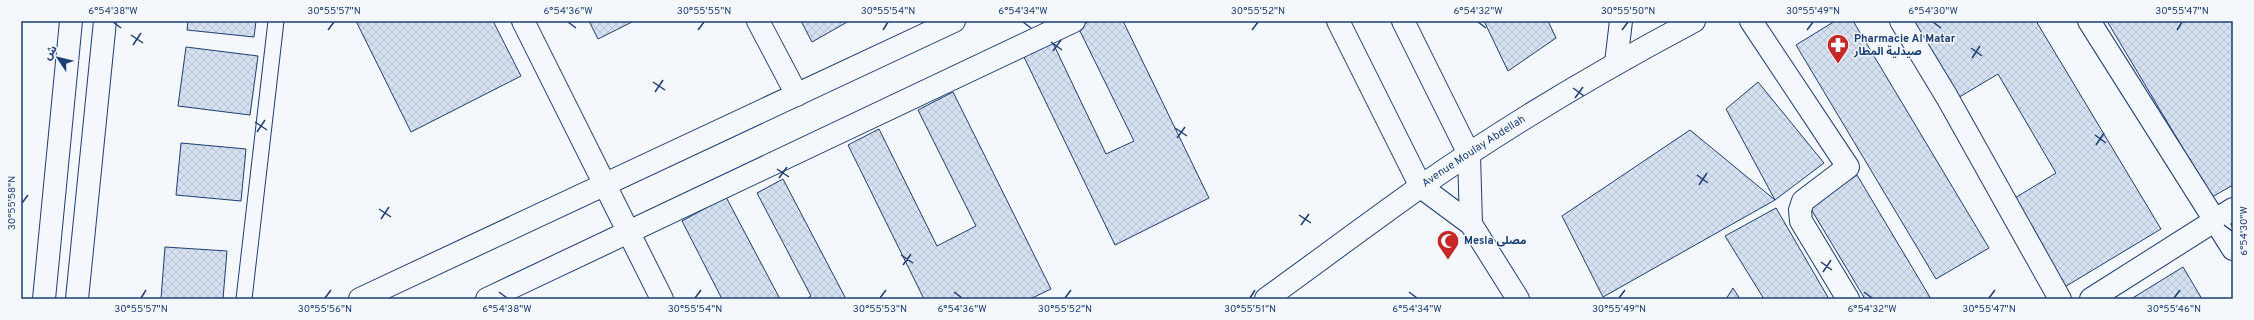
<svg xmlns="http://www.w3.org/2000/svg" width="2254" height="320" font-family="Overpass,'Noto Sans Arabic',sans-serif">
<defs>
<pattern id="building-cross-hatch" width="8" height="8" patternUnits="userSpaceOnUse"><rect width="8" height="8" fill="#d5e0f0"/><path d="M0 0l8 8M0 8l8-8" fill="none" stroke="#b6c1d1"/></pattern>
</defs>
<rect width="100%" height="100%" fill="#f4f7fb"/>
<path fill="url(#building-cross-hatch)" stroke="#1d3f73" d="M 188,21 L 256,21 L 254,37 L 187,30 Z
M 356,21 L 493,21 L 521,76 L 411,132 Z
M 589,21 L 634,21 L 598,39 Z
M 801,21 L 849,21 L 812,42 Z
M 1090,21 L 1123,21 L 1209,198 L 1115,245 L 1023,55 L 1052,41 L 1106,154 L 1134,141 L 1078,27 Z
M 1484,21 L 1548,21 L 1556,38 L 1508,71 Z
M 1835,21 L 1853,21 L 1989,248 L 1936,279 L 1796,45 Z
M 1903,21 L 2036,21 L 2161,229 L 2063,288 L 2010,201 L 2056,173 L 1998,74 L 1951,102 Z
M 2107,21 L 2233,21 L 2233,185 L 2212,197 Z
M 186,47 L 258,56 L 250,115 L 178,106 Z
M 1758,82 L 1824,163 L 1775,200 L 1726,109 Z
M 953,92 L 1051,289 L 1030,299 L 924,299 L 848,145 L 879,129 L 937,246 L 976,226 L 918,110 Z
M 1690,130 L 1775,200 L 1603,297 L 1562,216 Z
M 181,143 L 246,149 L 241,201 L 176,195 Z
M 1857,175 L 1931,299 L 1865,299 L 1808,204 Z
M 783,179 L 846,299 L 806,299 L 811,296 L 757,193 Z
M 726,197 L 780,299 L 722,299 L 682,221 Z
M 1776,208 L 1829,299 L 1764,299 L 1725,236 Z
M 165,247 L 227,251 L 223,299 L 161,299 Z
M 2183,267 L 2202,299 L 2131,299 Z
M 1733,288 L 1740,299 L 1726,299 Z"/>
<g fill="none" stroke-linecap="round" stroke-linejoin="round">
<g stroke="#1d3f73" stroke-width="17">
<path id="service" d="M 244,299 L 276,21"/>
</g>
<g stroke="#1d3f73" stroke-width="24">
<path id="minor" d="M 523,21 L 662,299
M 758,21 L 797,95
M 1338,21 L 1421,187 L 1471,224 L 1518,299
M 1403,21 L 1469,154 L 1471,224
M 1751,21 L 1848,167 L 1803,201 L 1800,210 L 1801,221 L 1848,299
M 1901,21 L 1947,97 L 2060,299
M 2089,21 L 2233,249
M 1616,63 L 1621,21
M 44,299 L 71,21
M 77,299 L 105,21
M 360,299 L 954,21
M 487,299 L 1074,21
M 2091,299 L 2233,209"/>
</g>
<g stroke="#1d3f73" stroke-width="24">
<g id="primary">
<path id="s1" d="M 1266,299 C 1317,262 1368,224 1420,187 C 1507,126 1600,71 1694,21"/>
</g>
</g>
<use href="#service" stroke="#f4f7fb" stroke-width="15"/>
<use href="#minor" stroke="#f4f7fb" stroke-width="22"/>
<use href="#primary" stroke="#f4f7fb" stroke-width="22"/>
</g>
<path fill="none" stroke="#1d3f73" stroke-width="1.5" d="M 113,22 L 121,28M 568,22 L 576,28M 1023,22 L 1031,28M 1478,22 L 1486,28M 1933,22 L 1941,28M 328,30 L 334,22M 698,30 L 704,22M 883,30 L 888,22M 1252,30 L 1258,22M 1622,30 L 1628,22M 1807,30 L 1813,22M 2177,30 L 2182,22M 131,35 L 143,43M 1051,42 L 1062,50M 133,45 L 141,33M 1971,48 L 1982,56M 1053,51 L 1061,40M 1972,58 L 1980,46M 653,82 L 665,90M 1573,88 L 1584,96M 655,92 L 663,80M 1575,98 L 1583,87M 255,122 L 267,130M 1175,128 L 1187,136M 257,132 L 265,120M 2095,135 L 2106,143M 1177,138 L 1185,127M 2096,145 L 2104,133M 777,169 L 789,177M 1697,175 L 1708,183M 779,178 L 787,167M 1699,185 L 1707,173M 22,203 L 28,195M 379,209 L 391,217M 1299,215 L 1311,223M 381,219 L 389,207M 1301,225 L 1309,214M 2224,225 L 2232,231M 901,255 L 913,263M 1821,262 L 1832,270M 903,265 L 911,254M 1823,272 L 1831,260M 499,292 L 507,298M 954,292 L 962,298M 1409,292 L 1417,298M 1864,292 L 1872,298M 141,298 L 146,290M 325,298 L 331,290M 695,298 L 701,290M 880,298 L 886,290M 1065,298 L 1071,290M 1250,298 L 1255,290M 1619,298 L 1625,290M 1989,298 L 1995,290M 2174,298 L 2180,290"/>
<defs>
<g id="pharmacy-pin" transform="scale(1.15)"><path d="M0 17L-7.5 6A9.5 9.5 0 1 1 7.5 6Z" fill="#c62828" stroke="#f4f7fb"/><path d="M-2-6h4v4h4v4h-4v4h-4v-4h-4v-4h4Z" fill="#fff"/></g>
<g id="mosque-pin" transform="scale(1.15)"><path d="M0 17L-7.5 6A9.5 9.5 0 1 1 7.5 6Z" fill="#c62828" stroke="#f4f7fb"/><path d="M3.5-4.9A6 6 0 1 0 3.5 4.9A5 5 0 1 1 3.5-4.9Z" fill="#fff"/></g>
</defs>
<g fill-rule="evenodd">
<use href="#pharmacy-pin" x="1838" y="45"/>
<use href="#mosque-pin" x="1448" y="241"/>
</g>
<g text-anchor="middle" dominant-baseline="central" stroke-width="3" stroke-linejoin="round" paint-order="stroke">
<g font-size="11" font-weight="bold" fill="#1d3f73" stroke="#f4f7fb" text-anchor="start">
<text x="1854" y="39">Pharmacie Al Matar<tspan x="1854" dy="13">صيدلية المطار</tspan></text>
<text x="1464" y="241">Mesla مصلى</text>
</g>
<g font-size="11" fill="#1d3f73" stroke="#f4f7fb">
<text stroke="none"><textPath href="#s1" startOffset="255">Avenue Moulay Abdellah</textPath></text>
</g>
</g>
<rect width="2254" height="320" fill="none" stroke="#f4f7fb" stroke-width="44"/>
<g transform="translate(58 58) rotate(305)" stroke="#f4f7fb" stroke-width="3" paint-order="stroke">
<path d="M0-3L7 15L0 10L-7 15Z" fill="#1d3f73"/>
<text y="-6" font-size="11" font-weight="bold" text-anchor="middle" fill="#1d3f73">ش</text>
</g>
<rect x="22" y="22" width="2210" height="276" fill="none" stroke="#1d3f73" stroke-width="1.5"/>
<g font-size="10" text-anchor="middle" fill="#1d3f73">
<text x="113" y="14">6°54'38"W</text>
<text x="334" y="14">30°55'57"N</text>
<text x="568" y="14">6°54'36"W</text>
<text x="704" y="14">30°55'55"N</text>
<text x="888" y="14">30°55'54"N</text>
<text x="1023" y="14">6°54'34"W</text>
<text x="1258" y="14">30°55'52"N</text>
<text x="1478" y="14">6°54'32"W</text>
<text x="1628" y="14">30°55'50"N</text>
<text x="1813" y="14">30°55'49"N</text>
<text x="1933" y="14">6°54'30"W</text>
<text x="2182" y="14">30°55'47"N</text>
<text transform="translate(11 203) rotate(-90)" y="4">30°55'58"N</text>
<text transform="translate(2243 231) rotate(-90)" y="4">6°54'30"W</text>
<text x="141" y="312">30°55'57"N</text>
<text x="325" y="312">30°55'56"N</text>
<text x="507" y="312">6°54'38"W</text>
<text x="695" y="312">30°55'54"N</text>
<text x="880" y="312">30°55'53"N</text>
<text x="962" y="312">6°54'36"W</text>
<text x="1065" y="312">30°55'52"N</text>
<text x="1250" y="312">30°55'51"N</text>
<text x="1417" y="312">6°54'34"W</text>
<text x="1619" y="312">30°55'49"N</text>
<text x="1872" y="312">6°54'32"W</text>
<text x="1989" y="312">30°55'47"N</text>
<text x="2174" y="312">30°55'46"N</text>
</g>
</svg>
